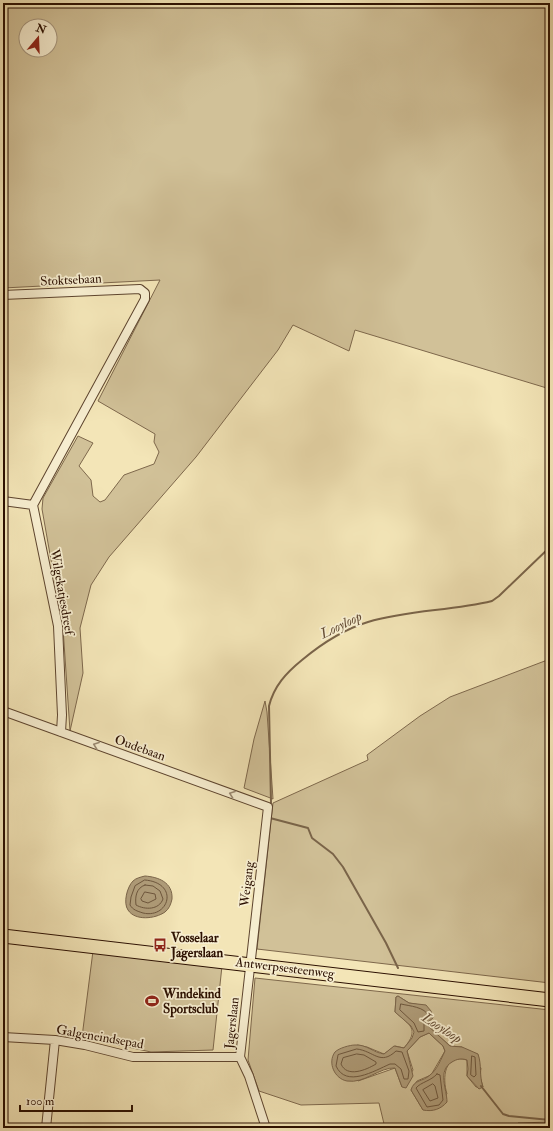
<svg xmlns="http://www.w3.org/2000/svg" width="553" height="1131" font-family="'IM FELL Double Pica',serif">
<rect width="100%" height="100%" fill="#f3e5b7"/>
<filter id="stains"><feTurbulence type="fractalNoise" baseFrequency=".005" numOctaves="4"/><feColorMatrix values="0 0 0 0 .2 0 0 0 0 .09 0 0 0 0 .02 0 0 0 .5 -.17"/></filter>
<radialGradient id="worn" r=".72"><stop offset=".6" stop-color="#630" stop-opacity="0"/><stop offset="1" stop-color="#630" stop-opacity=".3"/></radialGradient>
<path fill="#d1c198" stroke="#7e684c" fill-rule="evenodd" d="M 3,3 L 550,3 L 550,389 L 355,330 L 349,351 L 293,325 L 278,350 L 196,457 L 109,557 L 91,585 L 80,628 L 83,673 L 70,731 L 63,628 L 42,509 L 43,498 L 78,436 L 93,443 L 79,466 L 91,480 L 93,496 L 100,502 L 105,500 L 124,475 L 154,464 L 159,452 L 154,442 L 155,434 L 98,401 L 160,280 L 3,288 ZM 26,26 L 50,26 L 50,50 L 26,50 Z
M 550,659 L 550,983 L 257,949 L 273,803 L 368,760 L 367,755 L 420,716 L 450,697 Z
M 265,701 L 267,712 L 273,799 L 244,788 L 254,739 Z
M 93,951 L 222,966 L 213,1050 L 151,1052 L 82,1037 Z
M 255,978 L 550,1010 L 550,1122 L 518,1123 L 516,1128 L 385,1128 L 379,1103 L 301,1105 L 259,1091 L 248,1060 ZM 398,996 L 409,1003 L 426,1006 L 428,1026 L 450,1046 L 462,1047 L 481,1068 L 480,1076 L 483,1087 L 476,1087 L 467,1076 L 467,1060 C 444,1053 442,1078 447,1094 L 423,1110 L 411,1090 L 417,1081 L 431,1075 L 445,1051 L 443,1046 L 429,1033 L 420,1037 L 407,1051 L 413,1070 L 402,1087 L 395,1068 L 358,1081 L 357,1045 L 367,1047 L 384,1054 L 395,1046 L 404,1048 C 420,1029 410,1025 395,1012 L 396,997 Z"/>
<path fill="#af9c79" stroke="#7a6449" d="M 145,876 C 158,877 173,882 172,899 C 171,904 169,909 165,912 C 155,919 135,921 128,910 C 123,903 127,887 133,881 C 136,878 141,877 145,876 Z
M 398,996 L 409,1003 L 426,1005 L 431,1011 L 433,1018 L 428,1022 L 428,1026 L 450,1046 L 462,1047 L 478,1054 C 482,1065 479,1076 483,1087 L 479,1089 L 467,1076 L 468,1069 L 467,1060 C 461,1058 457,1059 452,1062 C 437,1071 447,1089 447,1102 C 441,1109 433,1112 423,1110 L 411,1090 C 414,1079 423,1082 430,1075 C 437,1070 441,1059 445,1051 L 443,1046 L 429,1033 L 420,1037 L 407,1051 L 413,1076 L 406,1088 L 402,1087 L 395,1068 C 380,1067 364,1084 347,1081 C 335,1079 327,1063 335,1052 C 339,1048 350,1045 355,1045 C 366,1044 374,1053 384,1054 L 394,1046 L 404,1048 L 412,1038 L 414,1032 L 411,1026 L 395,1012 L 396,997 Z"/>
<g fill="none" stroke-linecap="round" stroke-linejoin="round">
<path stroke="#6d563c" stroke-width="1" d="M 145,880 C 180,883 169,919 143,913 C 137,911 133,910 130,905 L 131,897 L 135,886 Z
M 145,885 L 153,886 L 160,891 L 163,899 C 159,910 145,910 136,905 C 135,897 136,888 145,885 Z
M 145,892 L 155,894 L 156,899 L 148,903 L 142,901 L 141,899 Z
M 401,1004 C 409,1006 426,1007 428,1016 L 424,1021 L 424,1031 L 418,1032 L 414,1023 L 400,1010 Z
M 357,1049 C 374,1051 380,1066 396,1051 L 402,1052 L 409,1071 L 408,1079 L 404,1079 L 401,1069 L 395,1064 L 390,1064 C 374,1071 346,1088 336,1066 L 338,1055 Z
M 357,1054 L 364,1055 L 376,1062 L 376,1064 C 366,1070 347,1078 341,1064 L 343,1058 Z
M 472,1056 L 475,1057 L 476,1075 L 474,1077 L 471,1075 Z
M 437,1074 L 440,1075 L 443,1100 L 439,1105 L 427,1107 L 416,1088 C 421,1082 431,1081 437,1074 Z
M 433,1084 L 435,1086 L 438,1098 L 430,1101 L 423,1090 Z"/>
<path stroke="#7a6449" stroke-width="2" d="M 271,803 L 269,706 C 274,686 286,673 302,660 C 320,645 345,629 368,622 C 408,610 451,611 492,601 L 499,596 L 550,547
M 270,818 L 308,828 L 312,838 L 333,854 L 343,867 L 386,943 L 398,968
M 481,1086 L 503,1114 L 509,1116 L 550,1120"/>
<g stroke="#5d442e" stroke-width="10">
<path id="street" d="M 3,295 L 140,289 L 145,293 L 145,299 L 33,505
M 3,501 L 33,505
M 33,505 L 58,626 L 62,715 L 61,732
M 3,711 L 268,807 L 240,1057 L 249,1076 L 266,1128
M 3,1037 L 55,1040 L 85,1045 L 133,1057 L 240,1057
M 46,1128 L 55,1040"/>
</g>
<g stroke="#2b0f00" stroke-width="15">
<path id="primary" d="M 3,936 L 550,1000"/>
</g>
<use href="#street" stroke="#f7eed0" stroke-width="8"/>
<use href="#primary" stroke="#f3e5b7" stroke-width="13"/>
</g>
<defs><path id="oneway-chevron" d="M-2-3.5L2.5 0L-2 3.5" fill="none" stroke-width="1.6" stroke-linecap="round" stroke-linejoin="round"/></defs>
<g stroke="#9b8a72">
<use href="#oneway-chevron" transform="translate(96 745) rotate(-160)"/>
<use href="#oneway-chevron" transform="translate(232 794) rotate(-160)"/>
</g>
<defs>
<g id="bus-bare" transform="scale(1.08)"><path d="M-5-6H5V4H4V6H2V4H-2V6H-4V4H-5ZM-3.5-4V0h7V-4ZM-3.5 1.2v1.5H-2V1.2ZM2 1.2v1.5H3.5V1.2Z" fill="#8f2418" stroke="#f7eed0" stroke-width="2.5" paint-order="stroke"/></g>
<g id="stadium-bare" transform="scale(1.08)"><path d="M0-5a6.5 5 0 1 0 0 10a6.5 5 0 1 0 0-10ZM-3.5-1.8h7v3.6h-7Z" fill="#8f2418" stroke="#f7eed0" stroke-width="2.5" paint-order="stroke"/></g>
</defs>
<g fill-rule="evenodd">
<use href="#bus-bare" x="160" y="945"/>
<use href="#stadium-bare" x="152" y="1001"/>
</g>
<g text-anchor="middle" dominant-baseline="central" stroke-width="3.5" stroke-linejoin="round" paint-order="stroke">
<g font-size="13" fill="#2b0f00" stroke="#f7eed0">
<text transform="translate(71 280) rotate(-3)">Stoktsebaan</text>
<text transform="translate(62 592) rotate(80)">Wilgekatjesdreef</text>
<text transform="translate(140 748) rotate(20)">Oudebaan</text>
<text transform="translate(247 884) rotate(-84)">Weigang</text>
<text transform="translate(285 968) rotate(7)">Antwerpsesteenweg</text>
<text transform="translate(232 1023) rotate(-84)">Jagerslaan</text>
<text transform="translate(100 1037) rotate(10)">Galgeneindsepad</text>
</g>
<g font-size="13" font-weight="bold" fill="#2b0f00" stroke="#f7eed0" text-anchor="start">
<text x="171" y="938">Vosselaar<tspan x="171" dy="15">Jagerslaan</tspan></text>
<text x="163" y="994">Windekind<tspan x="163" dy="15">Sportsclub</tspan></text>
</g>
<g font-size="14" font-style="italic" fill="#664e36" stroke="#f7eed0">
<text transform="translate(341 625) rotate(-26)">Looyloop</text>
<text transform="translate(442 1028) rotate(33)">Looyloop</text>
</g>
</g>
<rect width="553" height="1131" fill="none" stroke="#f3e5b7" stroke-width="16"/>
<rect x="4" y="4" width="545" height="1123" fill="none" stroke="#2b0f00" stroke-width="2"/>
<rect x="8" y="8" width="537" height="1115" fill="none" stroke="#2b0f00"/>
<g transform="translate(38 38) rotate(19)"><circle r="19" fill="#f7eed0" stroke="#a5957d"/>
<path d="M0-3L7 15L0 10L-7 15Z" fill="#8f2418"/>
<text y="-6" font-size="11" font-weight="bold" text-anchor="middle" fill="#2b0f00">N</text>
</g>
<path d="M20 1105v6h112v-6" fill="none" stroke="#2b0f00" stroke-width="2"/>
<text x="26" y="1105" font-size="12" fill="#2b0f00" stroke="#f7eed0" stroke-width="3" paint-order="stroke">100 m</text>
<rect width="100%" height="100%" filter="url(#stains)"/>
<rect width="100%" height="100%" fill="url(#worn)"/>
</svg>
